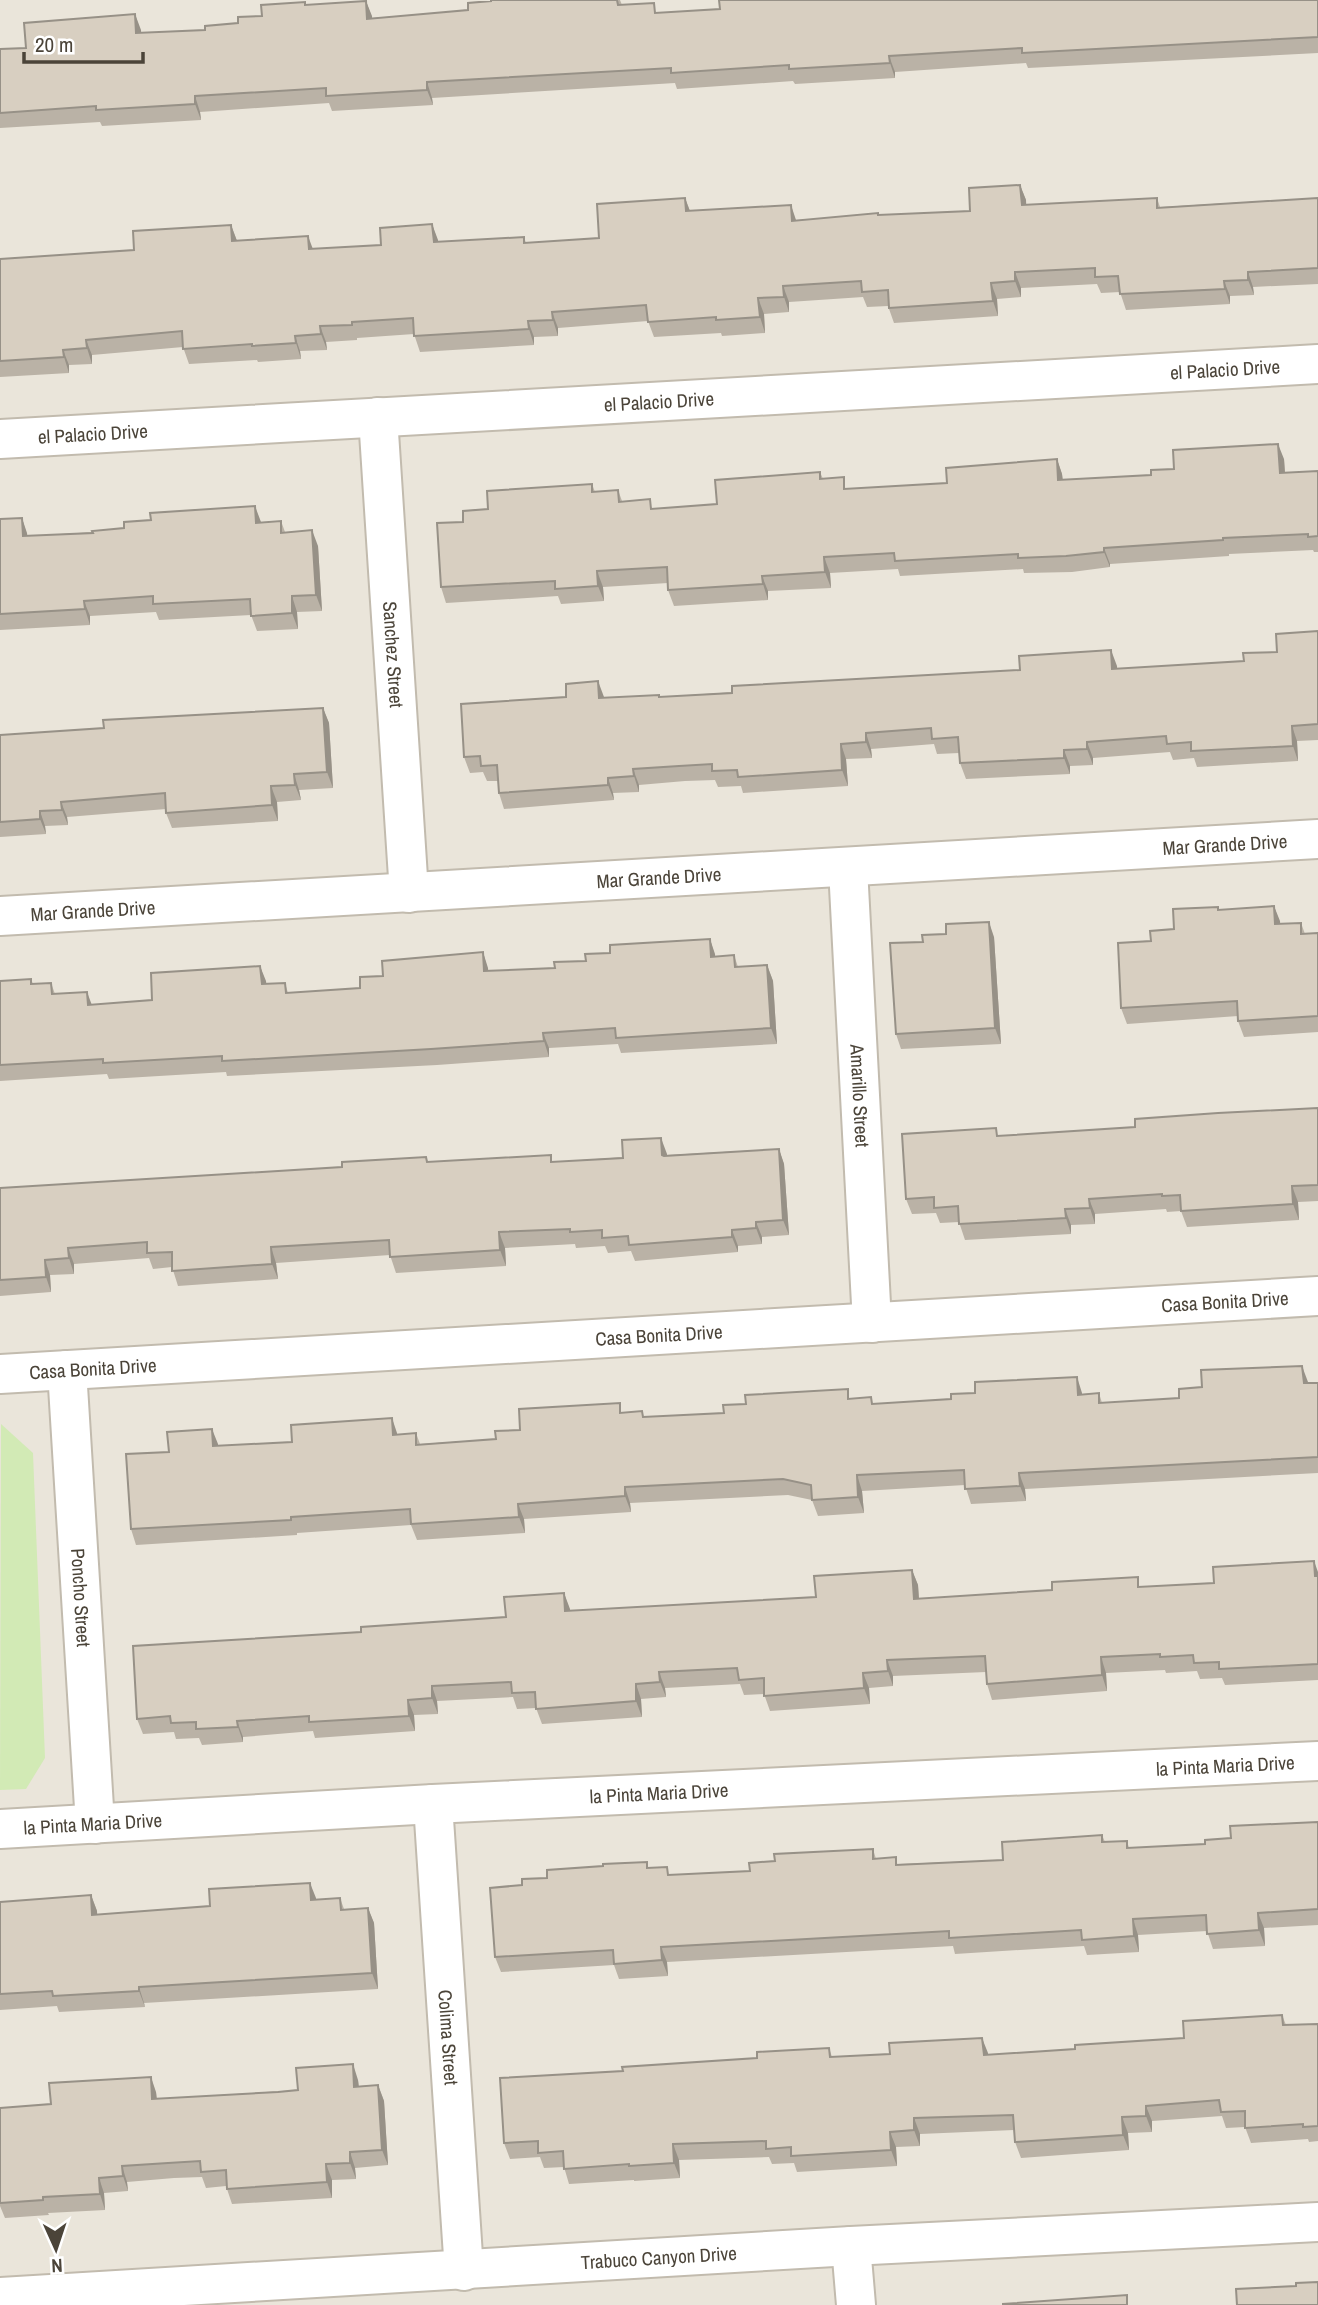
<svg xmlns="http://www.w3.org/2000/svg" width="1318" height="2305" font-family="'Archivo Narrow',sans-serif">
<rect width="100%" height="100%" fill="#f6f3ec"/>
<path fill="#eae5da" d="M 0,0 L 1318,0 L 1318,2305 L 0,2305 Z"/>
<path fill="#d2eab5" d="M 1,1424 L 33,1453 L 45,1758 L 26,1789 L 0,1790 Z"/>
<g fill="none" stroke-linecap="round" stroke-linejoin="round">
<g stroke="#c2bbae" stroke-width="42">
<g id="minor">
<path id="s1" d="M 378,417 L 409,893"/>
<path id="s2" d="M 0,439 L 1318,364"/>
<path id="s3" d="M 848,868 L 872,1323"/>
<path id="s4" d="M 0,916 L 1318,839"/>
<path id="s5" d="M 67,1370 L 95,1824"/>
<path id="s6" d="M 0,1374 L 1318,1296"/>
<path id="s7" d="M 433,1804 L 464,2271"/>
<path id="s8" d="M 0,1829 L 433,1804 L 1318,1761"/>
<path d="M 851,2246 L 856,2305"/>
<path id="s9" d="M 0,2297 L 851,2246 L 1318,2222"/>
</g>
</g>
<use href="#minor" stroke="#fff" stroke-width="38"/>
</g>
<path fill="#bab2a6" d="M 620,0 L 622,5 L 658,13 L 1318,0 L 1318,53 L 1028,68 L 1026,63 L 895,72 L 895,78 L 795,84 L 793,81 L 677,89 L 675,83 L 432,98 L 433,105 L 332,111 L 329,103 L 200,112 L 201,120 L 102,126 L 100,122 L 0,128 L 0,49 L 26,48 L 135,14 L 141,33 L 205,30 L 238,23 L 262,16 L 306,5 L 366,1 L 372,18 Z
M 1020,185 L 1026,200 L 1026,205 L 1157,198 L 1160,207 L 1318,198 L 1318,284 L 1253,287 L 1254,295 L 1230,296 L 1230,304 L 1126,310 L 1120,292 L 1101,293 L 1097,284 L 1021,288 L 1021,297 L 997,299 L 998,316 L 894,323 L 888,306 L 867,307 L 863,297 L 789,302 L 789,312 L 764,314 L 765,333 L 722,336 L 721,333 L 654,337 L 648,321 L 558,328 L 558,336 L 534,337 L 534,345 L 420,352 L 414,334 L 357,338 L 357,340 L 326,342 L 327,350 L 300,351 L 301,359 L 258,362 L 257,360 L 189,364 L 183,347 L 92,355 L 92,364 L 69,365 L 69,373 L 0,377 L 0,259 L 134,250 L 231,225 L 237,241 L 313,249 L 381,245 L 432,224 L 438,242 L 524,237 L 526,243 L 599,238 L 685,198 L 690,211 L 796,220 L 970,211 Z
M 1057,459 L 1062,474 L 1063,480 L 1151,475 L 1174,469 L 1284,459 L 1285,473 L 1318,471 L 1318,552 L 1314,552 L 1313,550 L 1229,554 L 1229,556 L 1110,564 L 1110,567 L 1072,572 L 1024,573 L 1023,569 L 900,576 L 898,569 L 830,573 L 831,588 L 768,591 L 768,600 L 674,606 L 668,590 L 668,583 L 603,587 L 604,601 L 561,604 L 558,596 L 446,603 L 441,587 L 463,522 L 488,509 L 592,484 L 595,492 L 618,490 L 622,501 L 654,509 L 717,504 L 820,472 L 823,479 L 848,489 L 947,483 Z
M 22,518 L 27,536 L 281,521 L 285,532 L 318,546 L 322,611 L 297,612 L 298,629 L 257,631 L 251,615 L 159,620 L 156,612 L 90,616 L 90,625 L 0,630 L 0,519 Z
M 1318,631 L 1318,740 L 1297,741 L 1298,761 L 1197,767 L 1194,758 L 1173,760 L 1170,752 L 1093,758 L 1093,765 L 1070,766 L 1070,774 L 966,779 L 960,763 L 959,753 L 937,754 L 934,744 L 871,749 L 872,758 L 846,759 L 848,786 L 743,793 L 741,786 L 718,787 L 715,780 L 685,781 L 639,785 L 639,792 L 613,793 L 614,800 L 504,809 L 499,793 L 498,781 L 487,781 L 483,772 L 470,773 L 464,757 L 604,697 L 604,698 L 659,695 L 660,697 L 1117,666 L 1117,669 L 1244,661 L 1277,652 Z
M 323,708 L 329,723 L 333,788 L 299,790 L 301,800 L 277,802 L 278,821 L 172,828 L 166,813 L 166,809 L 67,817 L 68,825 L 45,826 L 46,834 L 0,837 L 0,735 L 104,728 Z
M 1274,906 L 1280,924 L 1301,923 L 1305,934 L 1318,933 L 1318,1032 L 1244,1037 L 1238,1021 L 1238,1016 L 1127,1024 L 1121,1008 L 1151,941 L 1174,929 L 1219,910 Z
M 994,937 L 1001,1044 L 901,1049 L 896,1034 Z
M 710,939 L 715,957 L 734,955 L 738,967 L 767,965 L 773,981 L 777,1044 L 621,1053 L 618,1044 L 549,1048 L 549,1057 L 437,1065 L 227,1076 L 226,1072 L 109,1079 L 107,1074 L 0,1081 L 0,981 L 31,979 L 33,984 L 51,983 L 55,994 L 92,1005 L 152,1000 L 260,966 L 266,984 L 285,983 L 288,993 L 360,988 L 383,976 L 483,952 L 488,971 L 555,968 L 586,961 L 610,953 Z
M 1318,1108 L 1318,1201 L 1298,1202 L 1299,1220 L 1187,1227 L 1181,1211 L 1167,1212 L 1166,1209 L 1095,1214 L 1095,1224 L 1071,1225 L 1071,1234 L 965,1240 L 959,1222 L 940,1223 L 936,1213 L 912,1214 L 906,1199 L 999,1136 L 1135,1127 Z
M 779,1149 L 784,1164 L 789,1235 L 762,1237 L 762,1244 L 738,1246 L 738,1252 L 635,1261 L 631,1251 L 608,1253 L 605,1246 L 576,1248 L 575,1244 L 505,1248 L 506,1266 L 396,1273 L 390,1255 L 276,1263 L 278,1279 L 178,1286 L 172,1267 L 153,1269 L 149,1258 L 74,1264 L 74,1274 L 50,1275 L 51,1292 L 0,1296 L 0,1188 L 342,1167 L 426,1157 L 428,1162 L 553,1162 L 667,1154 L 667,1155 Z
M 1308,1383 L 1318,1383 L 1318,1473 L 1025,1489 L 1026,1501 L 971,1504 L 965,1485 L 862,1491 L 864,1513 L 818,1516 L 812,1500 L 788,1495 L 630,1503 L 631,1512 L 524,1519 L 525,1533 L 417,1540 L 411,1525 L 297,1533 L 297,1535 L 136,1545 L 131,1529 L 169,1452 L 218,1444 L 218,1446 L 292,1442 L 416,1433 L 420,1444 L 496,1439 L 520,1430 L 623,1412 L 645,1417 L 724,1413 L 851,1398 L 873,1404 L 1082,1393 L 1082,1394 L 1099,1393 L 1102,1403 L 1179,1398 Z
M 912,1570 L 918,1585 L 919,1599 L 1214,1583 L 1318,1572 L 1318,1680 L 1225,1685 L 1222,1678 L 1200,1679 L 1197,1671 L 1166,1673 L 1165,1670 L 1106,1673 L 1107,1691 L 992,1700 L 987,1684 L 986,1672 L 893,1676 L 893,1686 L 869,1688 L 870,1704 L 770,1711 L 764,1694 L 744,1695 L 740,1684 L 665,1688 L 666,1697 L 641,1699 L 642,1717 L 542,1724 L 536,1708 L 517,1709 L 513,1697 L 437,1701 L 438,1714 L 414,1715 L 415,1731 L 315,1738 L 313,1731 L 243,1737 L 243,1742 L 202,1745 L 199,1738 L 176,1739 L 174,1732 L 143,1734 L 137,1719 L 361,1632 L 506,1617 L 564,1593 L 570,1611 L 816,1597 Z
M 1318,1822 L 1318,1925 L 1264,1928 L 1265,1946 L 1213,1949 L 1207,1931 L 1138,1935 L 1139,1952 L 1087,1955 L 1084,1946 L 955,1954 L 953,1946 L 667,1962 L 668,1976 L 619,1979 L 614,1965 L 501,1972 L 495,1957 L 522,1885 L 547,1878 L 603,1866 L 649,1868 L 670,1875 L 750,1871 L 775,1861 L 873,1849 L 876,1859 L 898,1864 L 1003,1860 L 1102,1835 L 1105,1842 L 1127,1841 L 1129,1848 L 1205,1844 L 1231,1838 Z
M 91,1895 L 97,1911 L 97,1915 L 340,1898 L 344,1909 L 368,1908 L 374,1923 L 378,1989 L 144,2003 L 145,2007 L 59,2012 L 57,2006 L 0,2010 L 0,1902 Z
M 1282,2015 L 1286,2025 L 1318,2024 L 1318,2141 L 1309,2142 L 1308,2139 L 1251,2143 L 1245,2127 L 1226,2128 L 1222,2116 L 1152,2121 L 1152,2132 L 1128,2133 L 1129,2150 L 1021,2158 L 1015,2142 L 1014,2130 L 920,2134 L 920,2146 L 896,2147 L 897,2166 L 797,2172 L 794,2163 L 772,2164 L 769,2157 L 679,2160 L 680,2178 L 634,2181 L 634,2180 L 569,2184 L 564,2167 L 544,2168 L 540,2157 L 510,2159 L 504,2143 L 623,2071 L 757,2058 L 829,2048 L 832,2057 L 988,2055 L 1075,2049 L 1184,2038 Z
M 358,2080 L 359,2086 L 378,2085 L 384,2101 L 388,2165 L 355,2168 L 356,2179 L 332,2180 L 332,2198 L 232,2204 L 226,2186 L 206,2188 L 202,2177 L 174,2178 L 127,2182 L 128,2191 L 104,2193 L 105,2210 L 48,2213 L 49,2215 L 5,2218 L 0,2206 L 0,2108 L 51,2104 L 156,2092 L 157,2099 L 298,2090 Z"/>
<path fill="#979187" d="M 366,1 L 372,16 L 373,34 L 367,19 Z
M 135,14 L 141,30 L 142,49 L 136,33 Z
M 889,56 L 895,72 L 895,78 L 890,63 Z
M 427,82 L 432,98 L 433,105 L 427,90 Z
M 195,96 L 200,112 L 201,120 L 195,104 Z
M 1020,185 L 1026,200 L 1027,221 L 1022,205 Z
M 685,198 L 691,214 L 686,211 Z
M 791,205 L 796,220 L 792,221 Z
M 432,224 L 438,240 L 440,258 L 434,242 Z
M 231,225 L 237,241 L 232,241 Z
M 308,236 L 314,252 L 309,249 Z
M 1015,272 L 1021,288 L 1021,297 L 1015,281 Z
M 1248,272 L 1253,287 L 1254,295 L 1248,280 Z
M 1224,281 L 1230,296 L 1230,304 L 1225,289 Z
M 991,283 L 997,299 L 998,316 L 993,301 Z
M 783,286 L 789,302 L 789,312 L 784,297 Z
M 758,298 L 764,314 L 765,333 L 760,317 Z
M 552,312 L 558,328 L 558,336 L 553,320 Z
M 528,321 L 534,337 L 534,345 L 529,329 Z
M 320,326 L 326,342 L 327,350 L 321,334 Z
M 295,336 L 300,351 L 301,359 L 296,343 Z
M 86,340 L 92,355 L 92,364 L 87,348 Z
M 63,350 L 69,365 L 69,373 L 64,357 Z
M 1278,444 L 1284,459 L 1286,489 L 1280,473 Z
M 1057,459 L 1062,474 L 1064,496 L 1058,480 Z
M 255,506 L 261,522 L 262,538 L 256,523 Z
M 22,518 L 27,533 L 29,552 L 23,536 Z
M 312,530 L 318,546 L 322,611 L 316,595 Z
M 1104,548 L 1110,564 L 1110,567 L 1104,552 Z
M 824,557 L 830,573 L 831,588 L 825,572 Z
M 597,571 L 603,587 L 604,601 L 598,586 Z
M 762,576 L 768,591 L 768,600 L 763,584 Z
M 292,596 L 297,612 L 298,629 L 292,613 Z
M 84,601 L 90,616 L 90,625 L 85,609 Z
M 1111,650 L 1117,666 L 1118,685 L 1112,669 Z
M 598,681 L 604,697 L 605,714 L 599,698 Z
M 323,708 L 329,723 L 333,788 L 327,772 Z
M 1292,726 L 1297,741 L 1298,761 L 1293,746 Z
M 866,733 L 871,749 L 872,758 L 866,742 Z
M 1087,742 L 1093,758 L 1093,765 L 1087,749 Z
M 841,744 L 846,759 L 848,786 L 842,770 Z
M 1064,750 L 1070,766 L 1070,774 L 1064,758 Z
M 633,769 L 639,785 L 639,792 L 634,776 Z
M 294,774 L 299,790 L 301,800 L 295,785 Z
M 608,778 L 613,793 L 614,800 L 608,785 Z
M 271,786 L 277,802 L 278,821 L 272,805 Z
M 61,802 L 67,817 L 68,825 L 62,810 Z
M 40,811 L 45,826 L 46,834 L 40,819 Z
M 1274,906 L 1280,921 L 1281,940 L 1275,924 Z
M 989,922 L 994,937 L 1001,1044 L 995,1028 Z
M 710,939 L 715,954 L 716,973 L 711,957 Z
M 483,952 L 488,968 L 489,987 L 484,971 Z
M 767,965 L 773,981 L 777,1044 L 771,1028 Z
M 260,966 L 266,981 L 268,1000 L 262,984 Z
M 87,992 L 93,1008 L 88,1005 Z
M 543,1033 L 549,1048 L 549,1057 L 544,1041 Z
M 661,1138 L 667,1154 L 668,1171 L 662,1155 Z
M 779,1149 L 784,1164 L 789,1235 L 783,1220 Z
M 1292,1186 L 1298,1202 L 1299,1220 L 1293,1204 Z
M 1089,1199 L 1095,1214 L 1095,1224 L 1090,1208 Z
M 1065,1209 L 1071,1225 L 1071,1234 L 1066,1218 Z
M 756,1222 L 762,1237 L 762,1244 L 756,1228 Z
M 732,1230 L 738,1246 L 738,1252 L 732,1237 Z
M 499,1232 L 505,1248 L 506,1266 L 500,1250 Z
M 271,1247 L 276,1263 L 278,1279 L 272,1264 Z
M 68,1248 L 74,1264 L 74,1274 L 69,1258 Z
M 45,1260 L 50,1275 L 51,1292 L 46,1277 Z
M 1302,1366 L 1308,1382 L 1309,1399 L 1304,1383 Z
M 1077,1377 L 1082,1393 L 1083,1410 L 1078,1395 Z
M 392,1418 L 397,1433 L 398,1451 L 393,1435 Z
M 212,1429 L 218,1444 L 219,1461 L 213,1446 Z
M 1019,1473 L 1025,1489 L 1026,1501 L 1020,1486 Z
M 857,1475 L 862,1491 L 864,1513 L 858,1497 Z
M 625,1487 L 630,1503 L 631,1512 L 625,1496 Z
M 518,1504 L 524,1519 L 525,1533 L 519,1517 Z
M 1314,1561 L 1318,1572 L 1318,1585 L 1315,1576 Z
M 912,1570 L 918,1585 L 920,1615 L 914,1599 Z
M 564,1593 L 570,1609 L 571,1627 L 565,1611 Z
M 1101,1657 L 1106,1673 L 1107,1691 L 1102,1675 Z
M 887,1660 L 893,1676 L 893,1686 L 888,1671 Z
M 659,1672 L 665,1688 L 666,1697 L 660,1682 Z
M 863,1673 L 869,1688 L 870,1704 L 864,1688 Z
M 636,1684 L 641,1699 L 642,1717 L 636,1701 Z
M 432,1686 L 437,1701 L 438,1714 L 432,1698 Z
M 408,1700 L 414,1715 L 415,1731 L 409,1716 Z
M 237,1721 L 243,1737 L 243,1742 L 238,1727 Z
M 310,1883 L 316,1898 L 317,1915 L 311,1900 Z
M 91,1895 L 97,1911 L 98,1931 L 92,1915 Z
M 368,1908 L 374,1923 L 378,1989 L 372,1973 Z
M 1258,1913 L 1264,1928 L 1265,1946 L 1259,1930 Z
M 1133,1919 L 1138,1935 L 1139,1952 L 1134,1936 Z
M 661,1947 L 667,1962 L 668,1976 L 662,1960 Z
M 139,1987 L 144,2003 L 145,2007 L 139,1991 Z
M 982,2038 L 988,2053 L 990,2071 L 984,2055 Z
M 353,2064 L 358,2080 L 360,2102 L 354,2087 Z
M 151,2077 L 156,2092 L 158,2115 L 152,2099 Z
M 378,2085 L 384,2101 L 388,2165 L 382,2150 Z
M 1146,2106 L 1152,2121 L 1152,2132 L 1146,2116 Z
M 1122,2117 L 1128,2133 L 1129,2150 L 1123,2135 Z
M 914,2118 L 920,2134 L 920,2146 L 914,2130 Z
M 890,2132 L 896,2147 L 897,2166 L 891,2150 Z
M 673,2144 L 679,2160 L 680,2178 L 674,2163 Z
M 350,2152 L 355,2168 L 356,2179 L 350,2163 Z
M 326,2164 L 332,2180 L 332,2198 L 327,2182 Z
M 122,2166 L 127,2182 L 128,2191 L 123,2176 Z
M 99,2178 L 104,2193 L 105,2210 L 100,2194 Z"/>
<path fill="#d8cfc1" stroke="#979187" stroke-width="2" d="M 491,0 L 617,0 L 618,5 L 654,3 L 655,13 L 720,9 L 719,0 L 1318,0 L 1318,37 L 1022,53 L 1022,48 L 889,56 L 890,63 L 789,69 L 789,65 L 671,73 L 671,68 L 427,82 L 427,90 L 326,96 L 326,88 L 195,96 L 195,104 L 96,110 L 96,106 L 0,113 L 0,49 L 26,48 L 24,23 L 135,14 L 136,33 L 205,30 L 205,26 L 238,23 L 238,17 L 262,16 L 261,5 L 305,2 L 305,5 L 366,1 L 367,19 L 468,10 L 468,3 L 491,1 Z
M 1020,185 L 1022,205 L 1157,198 L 1157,208 L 1318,198 L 1318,268 L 1248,272 L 1248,280 L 1224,281 L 1225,289 L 1120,294 L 1118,276 L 1095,277 L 1095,268 L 1015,272 L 1015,281 L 991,283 L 993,301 L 889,308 L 888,290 L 862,292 L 861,281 L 783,286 L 784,297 L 758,298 L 760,317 L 716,320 L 716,317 L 648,322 L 646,305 L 552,312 L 553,320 L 528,321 L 529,329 L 414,336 L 413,318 L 352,322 L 352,325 L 320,326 L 321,334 L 295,336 L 296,343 L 252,346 L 252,344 L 183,349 L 182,331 L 86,340 L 87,348 L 63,350 L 64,357 L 0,361 L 0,259 L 134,250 L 133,231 L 231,225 L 232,241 L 308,236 L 309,249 L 381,245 L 380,228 L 432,224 L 434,242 L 524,237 L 524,243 L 599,238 L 597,204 L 685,198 L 686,211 L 791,205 L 792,221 L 878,213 L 878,215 L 970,211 L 969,188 Z
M 1278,444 L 1280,473 L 1318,471 L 1318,536 L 1308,537 L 1308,534 L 1223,538 L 1223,540 L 1104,548 L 1104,552 L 1066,556 L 1018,558 L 1018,554 L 895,561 L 894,553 L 824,557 L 825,572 L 762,576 L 763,584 L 668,590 L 667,567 L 597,571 L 598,586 L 555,589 L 555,581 L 441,587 L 437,523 L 463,522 L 463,511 L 488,509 L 487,491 L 592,484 L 592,492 L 618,490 L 619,502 L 650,499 L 651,509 L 717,504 L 715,480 L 820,472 L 820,479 L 844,477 L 844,489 L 947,483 L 946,468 L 1057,459 L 1058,480 L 1151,475 L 1151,470 L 1174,469 L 1173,450 Z
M 255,506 L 256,523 L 281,521 L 281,533 L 312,530 L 316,595 L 292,596 L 292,613 L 251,616 L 250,599 L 153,604 L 153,596 L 84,601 L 85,609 L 0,614 L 0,519 L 22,518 L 23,536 L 93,533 L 92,531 L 124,528 L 124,522 L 151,520 L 150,513 Z
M 1318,631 L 1318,724 L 1292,726 L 1293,746 L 1191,751 L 1191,742 L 1167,744 L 1166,736 L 1087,742 L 1087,749 L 1064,750 L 1064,758 L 960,763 L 958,737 L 932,739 L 931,728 L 866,733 L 866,742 L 841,744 L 842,770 L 738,777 L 737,770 L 712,771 L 712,764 L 679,766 L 633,769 L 634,776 L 608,778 L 608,785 L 499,793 L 497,765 L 481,766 L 480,756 L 464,757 L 461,704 L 566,697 L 566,684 L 598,681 L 599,698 L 659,695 L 659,697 L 732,693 L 732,686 L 1020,670 L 1019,656 L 1111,650 L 1112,669 L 1244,661 L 1243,653 L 1277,652 L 1276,634 Z
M 323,708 L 327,772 L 294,774 L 295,785 L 271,786 L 272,805 L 166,813 L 165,793 L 61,802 L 62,810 L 40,811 L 40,819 L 0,822 L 0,735 L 104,728 L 103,720 Z
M 1274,906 L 1275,924 L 1301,923 L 1301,934 L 1318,933 L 1318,1016 L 1238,1021 L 1237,1001 L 1121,1008 L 1118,943 L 1151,941 L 1150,931 L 1174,929 L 1173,909 L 1218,907 L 1218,910 Z
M 989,922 L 995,1028 L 896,1034 L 890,943 L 923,942 L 922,935 L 946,934 L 946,924 Z
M 710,939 L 711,957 L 734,955 L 735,967 L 767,965 L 771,1028 L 616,1038 L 615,1028 L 543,1033 L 544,1041 L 431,1049 L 222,1061 L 222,1056 L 103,1063 L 103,1059 L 0,1065 L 0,981 L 31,979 L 31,984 L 51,983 L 52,994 L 87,992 L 88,1005 L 152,1000 L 151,973 L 260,966 L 262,984 L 285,983 L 286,993 L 360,988 L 360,977 L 383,976 L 382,961 L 483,952 L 484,971 L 555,968 L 554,962 L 586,961 L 585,954 L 610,953 L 610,945 Z
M 1318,1108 L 1318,1185 L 1292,1186 L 1293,1204 L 1181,1211 L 1180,1195 L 1162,1196 L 1162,1194 L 1089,1199 L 1090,1208 L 1065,1209 L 1066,1218 L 959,1224 L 958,1206 L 934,1208 L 934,1197 L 906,1199 L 902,1134 L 996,1128 L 997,1136 L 1135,1127 L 1135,1119 L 1218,1113 Z
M 661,1138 L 662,1155 L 664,1156 L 779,1149 L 783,1220 L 756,1222 L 756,1228 L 732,1230 L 732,1237 L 629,1245 L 628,1236 L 602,1238 L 602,1230 L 570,1232 L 570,1229 L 499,1232 L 500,1250 L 390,1257 L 389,1240 L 271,1247 L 272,1264 L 172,1271 L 172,1252 L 147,1253 L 147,1242 L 68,1248 L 69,1258 L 45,1260 L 46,1277 L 0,1280 L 0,1188 L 342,1167 L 342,1162 L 426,1157 L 427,1162 L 551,1155 L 551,1162 L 623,1158 L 622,1140 Z
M 1302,1366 L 1304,1383 L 1318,1383 L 1318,1457 L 1019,1473 L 1020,1486 L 965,1489 L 964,1470 L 857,1475 L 858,1497 L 812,1500 L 811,1485 L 783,1479 L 625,1487 L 625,1496 L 518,1504 L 519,1517 L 411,1524 L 410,1509 L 291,1517 L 291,1520 L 131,1529 L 126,1454 L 169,1452 L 167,1432 L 212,1429 L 213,1446 L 292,1442 L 291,1425 L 392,1418 L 393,1435 L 416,1433 L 416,1445 L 496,1439 L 495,1431 L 520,1430 L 519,1409 L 620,1403 L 620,1413 L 642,1411 L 643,1417 L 724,1413 L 723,1405 L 746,1404 L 745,1395 L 848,1389 L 848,1399 L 871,1397 L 872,1404 L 951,1399 L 951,1394 L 975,1393 L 975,1382 L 1077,1377 L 1078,1395 L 1099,1393 L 1099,1403 L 1179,1398 L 1179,1389 L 1202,1387 L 1201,1370 Z
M 1314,1561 L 1315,1576 L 1318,1576 L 1318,1664 L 1219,1669 L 1219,1662 L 1194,1663 L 1193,1655 L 1160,1657 L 1160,1654 L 1101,1657 L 1102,1675 L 987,1684 L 985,1656 L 887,1660 L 888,1671 L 863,1673 L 864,1688 L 764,1696 L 764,1678 L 739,1680 L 737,1668 L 659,1672 L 660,1682 L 636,1684 L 636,1701 L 536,1709 L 535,1692 L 512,1693 L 511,1682 L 432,1686 L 432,1698 L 408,1700 L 409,1716 L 309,1722 L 309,1716 L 237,1721 L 238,1727 L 196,1729 L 196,1722 L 171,1723 L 170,1716 L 137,1719 L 133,1646 L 361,1632 L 361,1627 L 506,1617 L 504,1597 L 564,1593 L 565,1611 L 816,1597 L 814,1576 L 912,1570 L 914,1599 L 1052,1590 L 1052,1582 L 1138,1577 L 1138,1587 L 1214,1583 L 1213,1567 Z
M 1318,1822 L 1318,1909 L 1258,1913 L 1259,1930 L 1207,1934 L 1206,1915 L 1133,1919 L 1134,1936 L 1082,1940 L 1081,1930 L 949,1938 L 949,1931 L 661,1947 L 662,1960 L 614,1964 L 613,1950 L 495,1957 L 490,1888 L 522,1885 L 522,1879 L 547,1878 L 547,1870 L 603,1866 L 603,1864 L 647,1862 L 647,1868 L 667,1867 L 668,1875 L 750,1871 L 749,1863 L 775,1861 L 774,1854 L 873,1849 L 873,1859 L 896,1857 L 896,1865 L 1003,1860 L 1002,1842 L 1102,1835 L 1102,1842 L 1127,1841 L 1127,1848 L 1205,1844 L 1205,1840 L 1231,1838 L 1230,1826 Z
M 310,1883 L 311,1900 L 340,1898 L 341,1910 L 368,1908 L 372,1973 L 139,1987 L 139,1991 L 53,1996 L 52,1991 L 0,1994 L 0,1902 L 91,1895 L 92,1915 L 210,1906 L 209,1889 Z
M 1282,2015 L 1283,2025 L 1318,2024 L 1318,2126 L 1303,2127 L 1303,2124 L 1245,2128 L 1245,2111 L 1221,2112 L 1219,2100 L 1146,2106 L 1146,2116 L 1122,2117 L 1123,2135 L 1015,2142 L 1013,2115 L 914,2118 L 914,2130 L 890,2132 L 891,2150 L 791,2156 L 791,2147 L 766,2149 L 766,2141 L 673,2144 L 674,2163 L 629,2166 L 629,2164 L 564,2169 L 563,2151 L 538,2153 L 538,2141 L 504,2143 L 500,2078 L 623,2071 L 622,2067 L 757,2058 L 757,2052 L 829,2048 L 830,2057 L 890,2054 L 889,2043 L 982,2038 L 984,2055 L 1075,2049 L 1075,2045 L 1184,2038 L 1183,2021 Z
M 353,2064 L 354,2087 L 378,2085 L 382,2150 L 350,2152 L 350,2163 L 326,2164 L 327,2182 L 227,2189 L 226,2170 L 201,2172 L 200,2161 L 168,2163 L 122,2166 L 123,2176 L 99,2178 L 100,2194 L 43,2197 L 43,2200 L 0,2203 L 0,2108 L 51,2104 L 49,2083 L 151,2077 L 152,2099 L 278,2092 L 298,2090 L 296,2068 Z
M 1318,2282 L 1318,2305 L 1237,2305 L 1236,2289 L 1296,2286 L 1296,2283 Z
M 1127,2295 L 1127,2305 L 1003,2305 L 1003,2304 Z"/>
<g text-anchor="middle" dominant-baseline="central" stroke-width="7" stroke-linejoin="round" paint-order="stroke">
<g font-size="19" fill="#4b4439" stroke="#fff">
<text stroke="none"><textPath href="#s2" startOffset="1227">el Palacio Drive</textPath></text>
<text stroke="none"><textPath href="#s2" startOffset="660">el Palacio Drive</textPath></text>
<text stroke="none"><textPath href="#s2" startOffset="93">el Palacio Drive</textPath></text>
<text stroke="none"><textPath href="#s1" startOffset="238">Sanchez Street</textPath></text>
<text stroke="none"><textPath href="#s4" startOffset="1227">Mar Grande Drive</textPath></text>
<text stroke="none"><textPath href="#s4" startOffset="660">Mar Grande Drive</textPath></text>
<text stroke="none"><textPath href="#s4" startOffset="93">Mar Grande Drive</textPath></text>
<text stroke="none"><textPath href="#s3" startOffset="228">Amarillo Street</textPath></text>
<text stroke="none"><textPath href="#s6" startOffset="1227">Casa Bonita Drive</textPath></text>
<text stroke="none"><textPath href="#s6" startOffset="660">Casa Bonita Drive</textPath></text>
<text stroke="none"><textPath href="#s6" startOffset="93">Casa Bonita Drive</textPath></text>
<text stroke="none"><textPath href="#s5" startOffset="228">Poncho Street</textPath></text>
<text stroke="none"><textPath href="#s8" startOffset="1227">la Pinta Maria Drive</textPath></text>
<text stroke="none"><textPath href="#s8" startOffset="660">la Pinta Maria Drive</textPath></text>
<text stroke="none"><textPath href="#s8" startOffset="93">la Pinta Maria Drive</textPath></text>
<text stroke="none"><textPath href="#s7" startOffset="234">Colima Street</textPath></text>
<text stroke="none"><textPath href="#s9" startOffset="660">Trabuco Canyon Drive</textPath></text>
</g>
</g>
<g transform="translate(56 2249) rotate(177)" stroke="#ffffff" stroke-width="5" paint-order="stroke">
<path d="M0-5L12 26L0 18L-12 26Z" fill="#4b4439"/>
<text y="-10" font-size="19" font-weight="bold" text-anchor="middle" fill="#4b4439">N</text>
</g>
<path d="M24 52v10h119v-10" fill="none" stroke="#4b4439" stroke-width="3.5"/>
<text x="35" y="52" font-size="21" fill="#4b4439" stroke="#ffffff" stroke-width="5" paint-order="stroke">20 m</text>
</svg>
